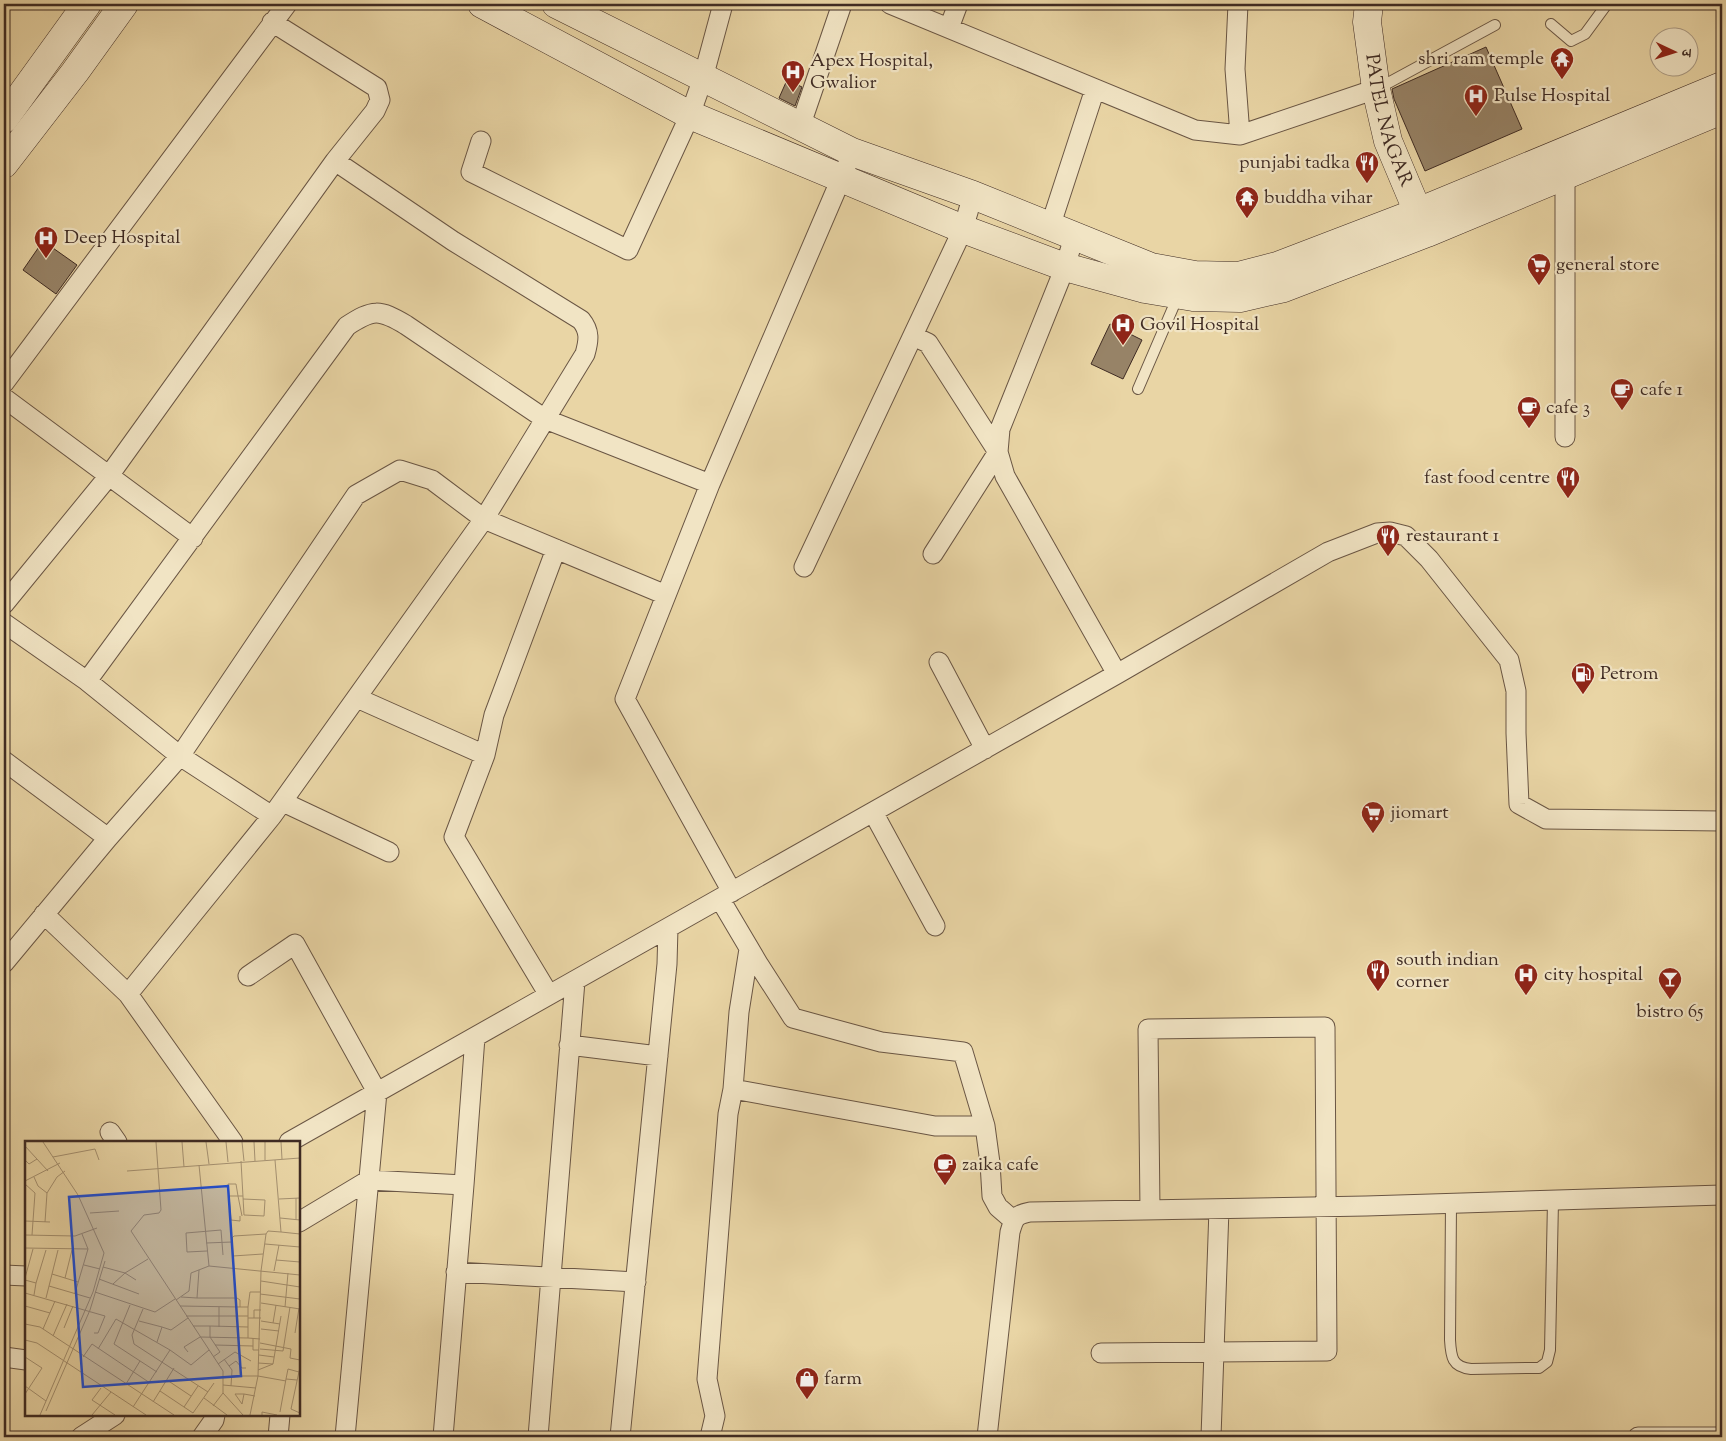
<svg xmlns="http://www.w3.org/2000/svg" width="1726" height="1441" font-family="'Sorts Mill Goudy','Noto Serif Devanagari',serif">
<rect width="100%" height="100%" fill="#e9d5a5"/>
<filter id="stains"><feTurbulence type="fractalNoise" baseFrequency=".004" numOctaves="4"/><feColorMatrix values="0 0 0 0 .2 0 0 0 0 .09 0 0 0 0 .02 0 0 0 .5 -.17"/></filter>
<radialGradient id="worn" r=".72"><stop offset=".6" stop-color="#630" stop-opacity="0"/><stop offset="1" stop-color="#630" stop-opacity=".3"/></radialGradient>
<path fill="#978367" stroke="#3f2b23" d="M 1486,47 L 1522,129 L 1425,171 L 1394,99 L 1392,89 Z
M 787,80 L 802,87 L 795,106 L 779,98 Z
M 43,241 L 77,265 L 56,294 L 23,270 Z
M 1110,324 L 1142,340 L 1123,379 L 1091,364 Z"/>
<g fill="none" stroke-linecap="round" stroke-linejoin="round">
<g stroke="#6a5644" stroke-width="12">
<path id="lane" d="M 1551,24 L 1571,41 L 1585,34 L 1607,4
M 1377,89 L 1495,25
M 1138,389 L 1178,296
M 1451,1204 L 1450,1340 C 1451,1357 1452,1367 1471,1369 L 1530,1368 L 1539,1368 L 1547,1362 L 1550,1350 L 1553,1201"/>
</g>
<g stroke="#6a5644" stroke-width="21">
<path id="street" d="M 890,4 L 1195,130 L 1240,135
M 1238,4 L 1235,69 L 1240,135 L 1376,89
M 949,28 L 958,4
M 800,127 L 842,4
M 481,141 L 471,172 L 628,250 L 690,115 L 703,78 L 723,4
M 1050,227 L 1095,89
M 1074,237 L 1065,267 L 1000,429 L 998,452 L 1005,476 L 1117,674
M 913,336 L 928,343 L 998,452 L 933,554
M 4,383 L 287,4
M 4,398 L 193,538
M 1565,437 L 1565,175
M 804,567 L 963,229 L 973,195
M 4,604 L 108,477 L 335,161 L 375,111 L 380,100 L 377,88 L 272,22
M 4,623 L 87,681 L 180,756 L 272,816 L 484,519 L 585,354 C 589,340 590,331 581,320 L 453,241 L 335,161
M 939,662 L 985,749
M 87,681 L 347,326 C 373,309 379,309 406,325 L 545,419 L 710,484
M 357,698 L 485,755 L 494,715 L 556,549
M 485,755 L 454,837 L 549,995
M 4,761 L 108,838
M 283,802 L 389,852
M 873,812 L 935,926
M 732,892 L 625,699 L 710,484 L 846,167
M 720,899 L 759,965 L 793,1018 L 881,1042 L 963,1052 L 985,1126 L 990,1163 L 992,1196 L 998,1207 L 1013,1220
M 44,914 L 128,994
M 4,963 L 108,838 L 180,756 L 356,495 L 400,470 L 432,480 L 484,519 L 666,595
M 248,976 L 295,944 L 377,1092 L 345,1437
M 569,1045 L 658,1056
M 733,1089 L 739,1012 L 749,949
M 110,1132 L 117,1142
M 233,1142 L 128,994 L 272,816
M 289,1142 L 1117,674 L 1328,552 L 1377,533 L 1390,532 L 1406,536 L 1429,559 L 1509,660 L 1516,691 L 1516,733 L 1519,804 L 1546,819 L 1722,821
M 299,1222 L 369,1180 L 464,1185 L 475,1037
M 456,1272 L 636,1282
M 4,1275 L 26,1276
M 1101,1353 L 1327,1351 L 1325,1027 L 1148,1029 L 1150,1210
M 4,1357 L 26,1360
M 81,1437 L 115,1415
M 202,1437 L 214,1420 L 215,1415
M 278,1437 L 280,1415
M 443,1437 L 464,1185
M 538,1437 L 575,981
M 620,1437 L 667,964 L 668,928
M 710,1437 L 715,1416 L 707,1379 L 728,1114 L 733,1089 L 935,1126 L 985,1126
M 987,1437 L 1010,1232 C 1014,1218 1015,1215 1030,1212 L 1366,1206 L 1722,1195
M 1211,1437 L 1219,1209
M 1638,1437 L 1722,1437"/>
</g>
<g stroke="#3f2b23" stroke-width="29">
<g id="secondary">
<path d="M 482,4 L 690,115 L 963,229 L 1065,267 L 1145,289 L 1193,297 L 1240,298 L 1284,288 L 1427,233 L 1722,110"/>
<path d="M 556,4 L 852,152 L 973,195 L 1151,267 L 1195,275 L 1238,276 L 1277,266 L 1418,212 L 1722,86"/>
<path id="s1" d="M 1369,4 L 1367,22 L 1376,89 L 1388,141 L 1425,229"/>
<path d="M 4,119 L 87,4"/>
<path d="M 4,164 L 75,72 L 124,4"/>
</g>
</g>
<use href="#lane" stroke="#f1e4c4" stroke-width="10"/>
<use href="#street" stroke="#f1e4c4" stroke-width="19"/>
<use href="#secondary" stroke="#f1e4c4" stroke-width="28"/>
</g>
<defs>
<g id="temple-pin" transform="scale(1.25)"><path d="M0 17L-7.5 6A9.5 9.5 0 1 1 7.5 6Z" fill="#8f2418" stroke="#f1e4c4"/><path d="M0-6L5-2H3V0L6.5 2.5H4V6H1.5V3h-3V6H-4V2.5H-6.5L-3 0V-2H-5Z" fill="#fff"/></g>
<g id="hospital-pin" transform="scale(1.25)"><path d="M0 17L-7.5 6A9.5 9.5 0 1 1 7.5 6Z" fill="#8f2418" stroke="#f1e4c4"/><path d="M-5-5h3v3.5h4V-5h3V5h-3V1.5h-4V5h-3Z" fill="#fff"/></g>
<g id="restaurant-pin" transform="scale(1.25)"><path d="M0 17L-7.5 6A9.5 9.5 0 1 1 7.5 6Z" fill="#8f2418" stroke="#f1e4c4"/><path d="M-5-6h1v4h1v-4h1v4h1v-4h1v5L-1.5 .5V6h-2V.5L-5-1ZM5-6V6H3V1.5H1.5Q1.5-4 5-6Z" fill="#fff"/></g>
<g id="supermarket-pin" transform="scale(1.25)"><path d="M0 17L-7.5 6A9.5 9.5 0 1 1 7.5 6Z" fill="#8f2418" stroke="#f1e4c4"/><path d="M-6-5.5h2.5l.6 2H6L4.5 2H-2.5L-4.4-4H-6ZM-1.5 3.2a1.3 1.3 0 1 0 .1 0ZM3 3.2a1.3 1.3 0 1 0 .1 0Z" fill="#fff"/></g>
<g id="cafe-pin" transform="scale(1.25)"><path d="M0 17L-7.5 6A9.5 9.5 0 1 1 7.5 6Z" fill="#8f2418" stroke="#f1e4c4"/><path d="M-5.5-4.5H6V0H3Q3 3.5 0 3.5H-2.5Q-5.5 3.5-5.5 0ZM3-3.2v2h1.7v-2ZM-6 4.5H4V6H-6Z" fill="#fff"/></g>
<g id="fuel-pin" transform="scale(1.25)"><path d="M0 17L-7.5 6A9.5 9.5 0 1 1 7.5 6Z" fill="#8f2418" stroke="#f1e4c4"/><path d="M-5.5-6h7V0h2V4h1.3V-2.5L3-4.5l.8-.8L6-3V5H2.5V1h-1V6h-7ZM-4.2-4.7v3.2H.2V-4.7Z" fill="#fff"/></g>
<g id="bar-pin" transform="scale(1.25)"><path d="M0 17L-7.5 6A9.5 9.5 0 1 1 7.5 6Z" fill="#8f2418" stroke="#f1e4c4"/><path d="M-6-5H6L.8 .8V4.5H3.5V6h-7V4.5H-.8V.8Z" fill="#fff"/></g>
<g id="shop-pin" transform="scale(1.25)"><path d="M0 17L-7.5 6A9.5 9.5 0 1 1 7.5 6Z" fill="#8f2418" stroke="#f1e4c4"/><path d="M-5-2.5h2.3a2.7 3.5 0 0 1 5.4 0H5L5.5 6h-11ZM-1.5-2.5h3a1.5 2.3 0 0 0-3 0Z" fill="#fff"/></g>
</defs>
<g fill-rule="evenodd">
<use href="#temple-pin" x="1562" y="59"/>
<use href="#hospital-pin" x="793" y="72"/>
<use href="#hospital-pin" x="1476" y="96"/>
<use href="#restaurant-pin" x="1367" y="163"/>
<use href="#temple-pin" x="1247" y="198"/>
<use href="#hospital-pin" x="46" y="238"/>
<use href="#supermarket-pin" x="1539" y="265"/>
<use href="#hospital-pin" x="1123" y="325"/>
<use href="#cafe-pin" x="1622" y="390"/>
<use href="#cafe-pin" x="1529" y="408"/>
<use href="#restaurant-pin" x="1568" y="478"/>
<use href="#restaurant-pin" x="1388" y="536"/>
<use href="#fuel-pin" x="1583" y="674"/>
<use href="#supermarket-pin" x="1373" y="813"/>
<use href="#restaurant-pin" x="1378" y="971"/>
<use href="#hospital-pin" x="1526" y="975"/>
<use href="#bar-pin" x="1670" y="979"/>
<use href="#cafe-pin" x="945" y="1165"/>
<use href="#shop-pin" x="807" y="1379"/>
</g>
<g text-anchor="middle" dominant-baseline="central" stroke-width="4.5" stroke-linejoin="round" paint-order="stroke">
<g font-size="19" fill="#3f2b23" stroke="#f1e4c4" text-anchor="start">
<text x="1544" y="59" text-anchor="end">shri ram temple</text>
<text x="810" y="61">Apex Hospital,<tspan x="810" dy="22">Gwalior</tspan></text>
<text x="1494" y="96">Pulse Hospital</text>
<text x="1350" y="163" text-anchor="end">punjabi tadka</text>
<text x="1264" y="198">buddha vihar</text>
<text x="64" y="238">Deep Hospital</text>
<text x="1556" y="265">general store</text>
<text x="1140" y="325">Govil Hospital</text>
<text x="1640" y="390">cafe 1</text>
<text x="1546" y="408">cafe 3</text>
<text x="1550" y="478" text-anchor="end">fast food centre</text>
<text x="1406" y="536">restaurant 1</text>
<text x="1600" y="674">Petrom</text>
<text x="1390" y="813">jiomart</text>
<text x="1396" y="960">south indian<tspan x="1396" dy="22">corner</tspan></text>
<text x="1544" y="975">city hospital</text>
<text x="1670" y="1012" text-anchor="middle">bistro 65</text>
<text x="962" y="1165">zaika cafe</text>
<text x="824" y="1379">farm</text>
</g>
<g font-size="19" fill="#3f2b23" stroke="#f1e4c4">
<text stroke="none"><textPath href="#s1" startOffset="119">PATEL NAGAR</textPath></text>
</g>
</g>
<g transform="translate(25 1141)">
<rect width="275" height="275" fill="#e9d5a5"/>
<path fill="none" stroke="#a59171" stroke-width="1" d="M 131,1 L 136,69 L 134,72 L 119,74 L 106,90 L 198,230 L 198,252 L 218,274M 157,1 L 159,26M 181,1 L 184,23M 201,1 L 203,21M 217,1 L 219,20M 229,1 L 230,20M 240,1 L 240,19M 256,1 L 257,18M 0,5 L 23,30M 28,16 L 70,8 L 74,19M 0,19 L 4,23 L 12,18M 216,20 L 219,74 L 239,75 L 240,59 L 218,58M 174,24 L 184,125 L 275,134M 102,30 L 275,17M 9,36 L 13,45 L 22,52M 0,40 L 35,22M 0,43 L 10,52 L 7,94M 203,55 L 213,55 L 217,75M 271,57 L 271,79M 254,58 L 275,57M 65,72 L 94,70M 215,75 L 215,80 L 206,79 L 203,43 L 211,43 L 213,55 L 218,55M 255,77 L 275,79M 0,80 L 25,81M 20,81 L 22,52 L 32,36 L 40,30M 256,91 L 275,93M 0,94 L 50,95 L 72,87M 181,102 L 207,101M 240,103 L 275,106M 0,107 L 63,108 L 57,93M 182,110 L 162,111 L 161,92 L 196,89 L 198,114M 238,113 L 208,115 L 207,97 L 209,95 L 241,93M 251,119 L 275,121M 59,124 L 75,128M 78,126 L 100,132 L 123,118M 249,130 L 254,104M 27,133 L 53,141M 0,137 L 8,108M 40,137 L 47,109M 74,138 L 114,153M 0,139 L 11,142 L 9,154M 236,140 L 275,146M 11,142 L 21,109M 88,143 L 100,132 L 111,139M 24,145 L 65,157M 70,151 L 130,171 L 150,158M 0,152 L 80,175 L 73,192 L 69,192M 50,152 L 63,108M 235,153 L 275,158M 156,156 L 172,157M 21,157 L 33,109M 151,159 L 164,150 L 166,132 L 184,125M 236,162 L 275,168M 105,164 L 89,203 L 132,231M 0,165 L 25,172M 155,165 L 215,166 L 215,159 L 212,157 L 172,157 L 174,129M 194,166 L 194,186M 215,166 L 223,166 L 225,151 L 235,151M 223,166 L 223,177 L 236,177M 260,166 L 263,132M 118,168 L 107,194 L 109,203 L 183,251M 161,175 L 223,175M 223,177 L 223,197 L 235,198M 229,177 L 229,169 L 236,169M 114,180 L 137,186 L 132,201M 236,180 L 255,183M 248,182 L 251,164M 0,183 L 15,186 L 149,274M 168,185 L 185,185 L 185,196 L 195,211 L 188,216M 185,185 L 223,186M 137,186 L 146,189 L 163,177M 39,187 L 48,165M 18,188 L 30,160M 236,188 L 254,190M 270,192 L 274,167M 28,195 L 42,163M 228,197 L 228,209 L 234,209M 0,199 L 12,202 L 121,274M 235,202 L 266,208 L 265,217 L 275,219M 190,204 L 228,205M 73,208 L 91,178 L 145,209 L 108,266M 235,208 L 258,210 L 265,166M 145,209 L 166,224 L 184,209M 163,211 L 159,206 L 175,196 L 223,197M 234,214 L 249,216M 0,216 L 17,227 L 0,253M 58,216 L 67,203 L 125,242M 199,218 L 207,229 L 206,245M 233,222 L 248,223M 193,223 L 210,211 L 226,220M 204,225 L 211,220 L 217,227 L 221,227M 275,226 L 266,268 L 275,272M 233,229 L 248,223 L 256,175M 207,235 L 233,235 L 261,240M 261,238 L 263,228 L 274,231M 142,239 L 166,255M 101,243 L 115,220M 198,244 L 231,247M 0,245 L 21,260M 76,247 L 67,259 L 90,274M 135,250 L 168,272 L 189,242M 179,257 L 202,274M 128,261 L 149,227M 217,263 L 210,253 L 219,253M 217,263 L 219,253 L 230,255M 188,265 L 198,252M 159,266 L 173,245M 21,270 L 65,169 L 80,120M 255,271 L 261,238 L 272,239M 15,274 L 68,151 L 79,112 L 53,54 L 18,1M 67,274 L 86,251M 225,274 L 233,235 L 236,130 L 241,93 L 243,90 L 256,91 L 250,19M 237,274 L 237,271 L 252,274"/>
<path fill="#1d4ed8" fill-opacity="0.15" stroke="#1d4ed8" stroke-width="2.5" d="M 203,45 L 216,235 L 58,246 L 44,56 Z"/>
<rect width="275" height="275" fill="none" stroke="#3f2b23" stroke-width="2.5"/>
</g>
<rect width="1726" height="1441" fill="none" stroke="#e9d5a5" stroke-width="20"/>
<rect x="5" y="5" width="1716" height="1431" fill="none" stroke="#3f2b23" stroke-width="2.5"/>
<rect x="10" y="10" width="1706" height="1421" fill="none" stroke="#3f2b23"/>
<g transform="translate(1674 52) rotate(94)"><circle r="24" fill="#f1e4c4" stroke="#aa9a84"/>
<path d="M0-4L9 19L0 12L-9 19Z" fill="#8f2418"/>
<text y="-8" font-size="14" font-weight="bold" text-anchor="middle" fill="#3f2b23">उ</text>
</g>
<rect width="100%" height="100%" filter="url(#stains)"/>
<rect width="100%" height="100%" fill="url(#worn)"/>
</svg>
